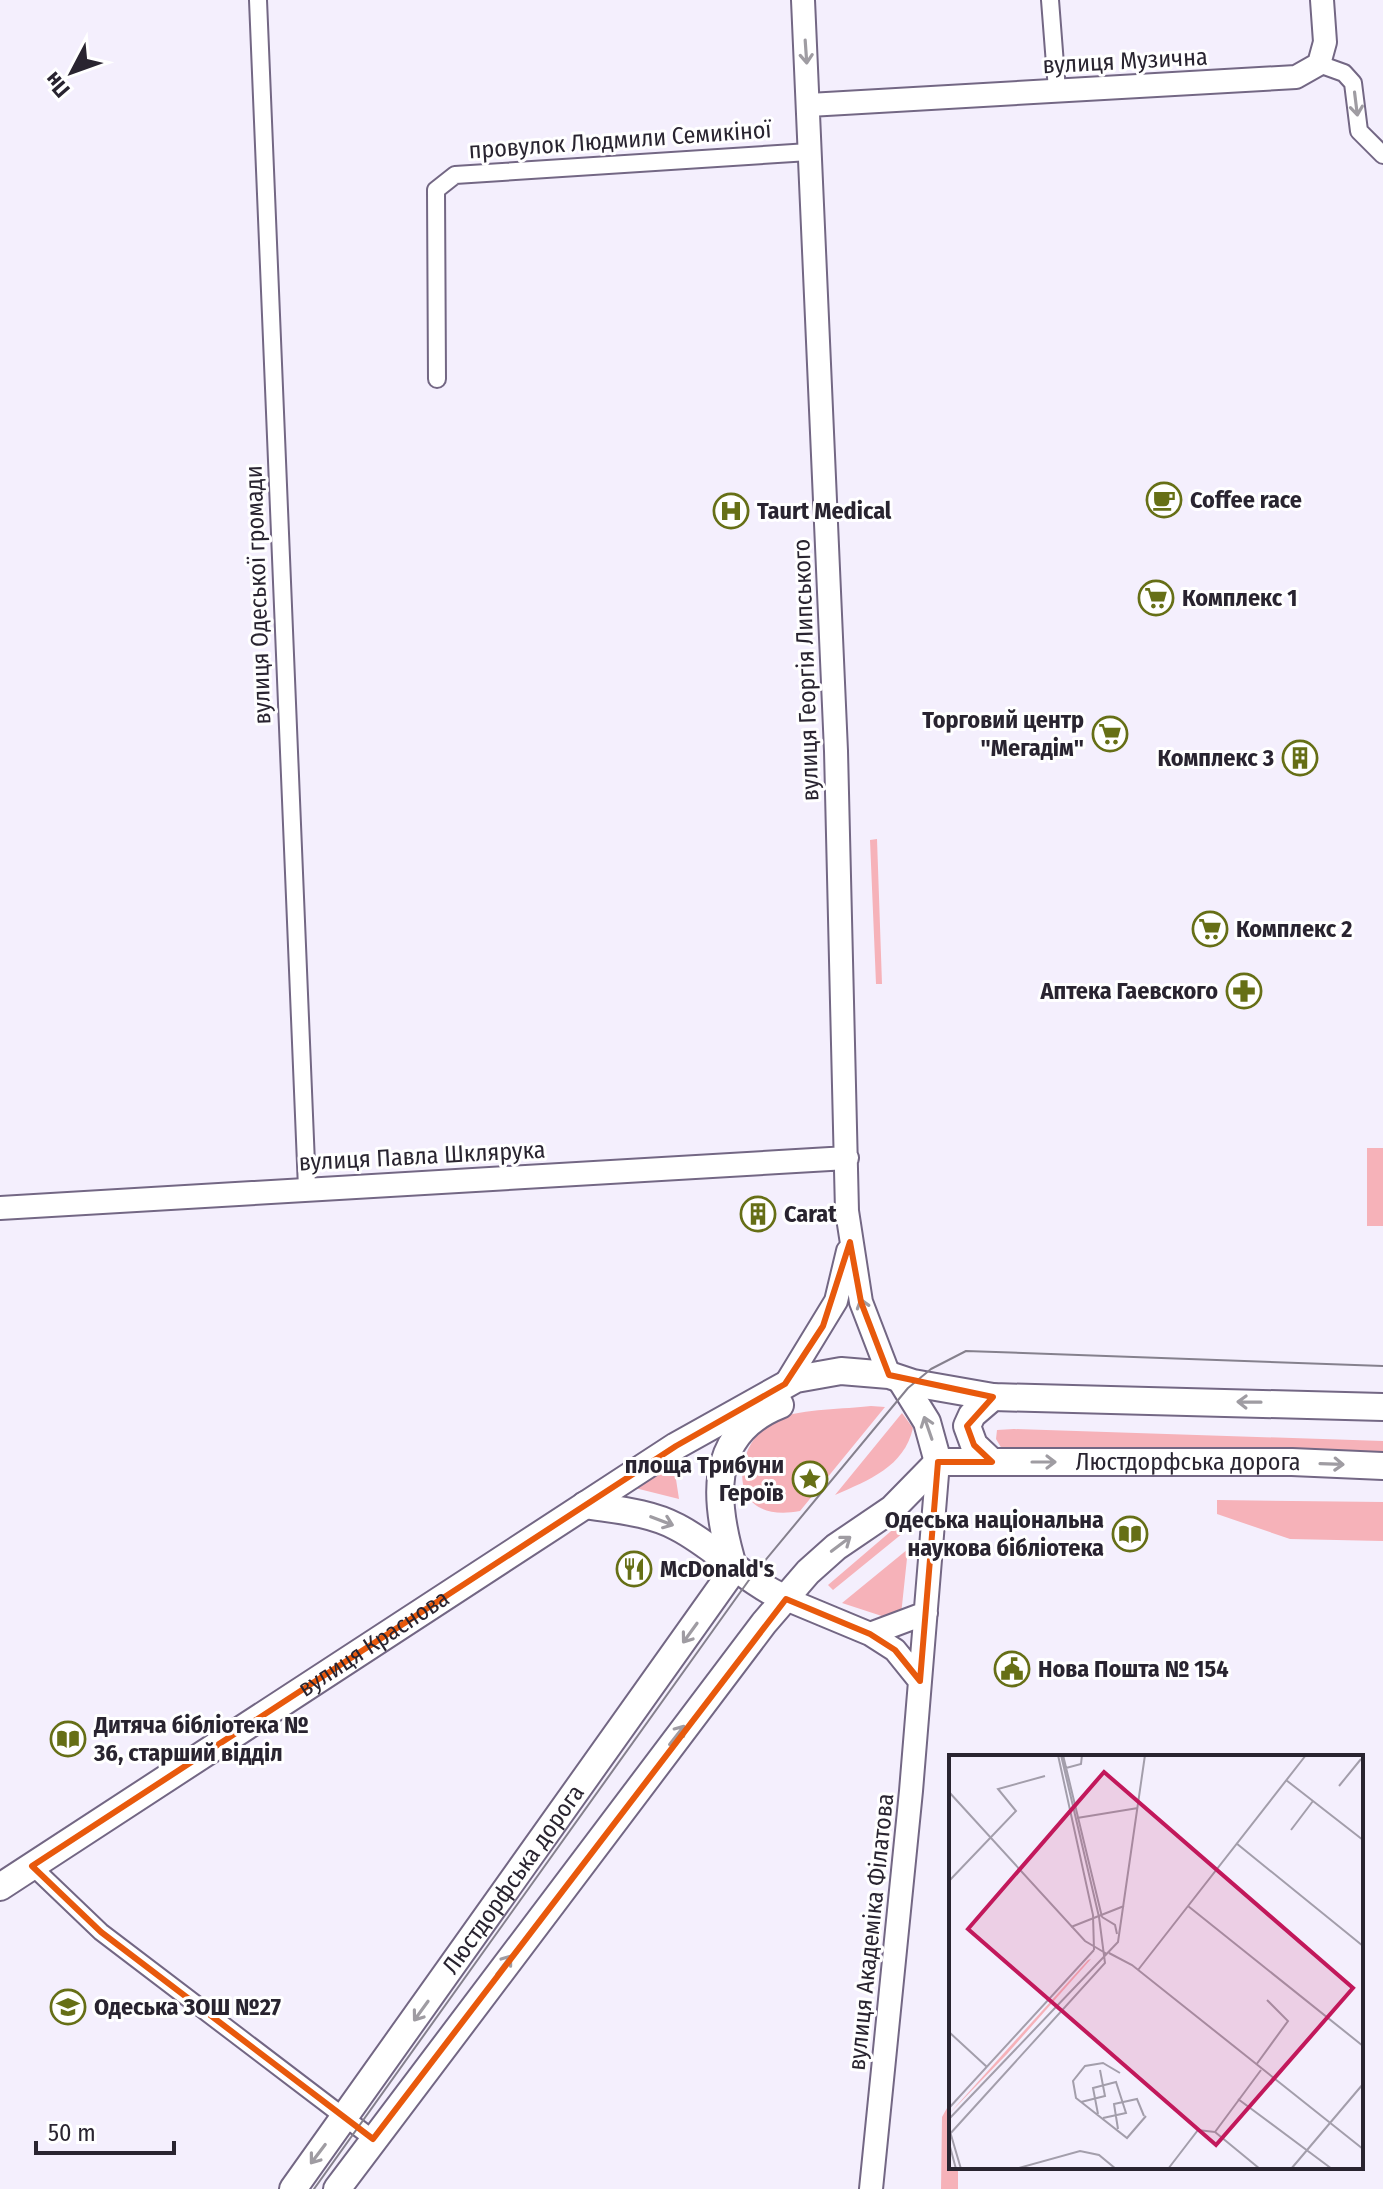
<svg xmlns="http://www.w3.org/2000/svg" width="1383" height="2189" font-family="'Fira Sans Condensed',sans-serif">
<rect width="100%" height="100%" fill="#f4effd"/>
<path fill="#f6b2b9" d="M 877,839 L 882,984 L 876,984 L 870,840 Z
M 1367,1148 L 1383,1148 L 1383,1226 L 1367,1226 Z
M 871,1406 L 885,1407 L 800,1511 C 719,1526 734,1436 779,1418 C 803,1409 845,1409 871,1406 Z
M 902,1413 L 913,1428 C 904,1467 869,1480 835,1495 Z
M 1014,1429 L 1383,1441 L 1383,1458 L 1002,1449 L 996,1439 L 997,1430 Z
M 672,1453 L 679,1499 L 631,1487 Z
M 1217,1500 L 1383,1502 L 1383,1541 L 1290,1539 L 1217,1514 Z
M 897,1526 L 903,1533 L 833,1590 L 828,1585 Z
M 908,1549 L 901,1615 L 891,1619 L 842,1603 Z
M 951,2101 L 951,2167 L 958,2167 L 958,2189 L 941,2189 L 942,2117 Z"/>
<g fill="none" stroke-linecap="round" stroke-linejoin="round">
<g stroke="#736784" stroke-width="20">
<path id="street" d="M 258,0 L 307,1188
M 1050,0 L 1057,90
M 1319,64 L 1344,73 L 1353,83 L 1359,131 L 1383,155
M 437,379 L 436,190 L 455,175 L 809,152
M 32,1866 L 101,1932 L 373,2139"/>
</g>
<g stroke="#736784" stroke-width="26">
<path id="secondary" d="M 803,0 L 836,751 L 847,1211 L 861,1302 L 889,1375
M 809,105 L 1296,77 L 1319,64 L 1325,42 L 1322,0
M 0,1208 L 847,1158
M 783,1388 L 836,1301 L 848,1251
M 786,1599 L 870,1634 L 895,1650 L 920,1681
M 870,1634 L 926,1613
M 871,2189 L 911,1791 L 938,1462"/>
</g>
<g stroke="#736784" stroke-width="30">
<g id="primary">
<path d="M 901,1380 L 927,1422 L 938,1462"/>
<path id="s1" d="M 938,1462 L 1292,1462 L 1383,1466"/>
<path d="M 992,1462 L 974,1445 L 967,1426 L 972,1415 L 993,1397"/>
<path d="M 585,1505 C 616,1510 649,1512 677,1527 C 716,1547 745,1581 786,1599"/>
<path d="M 734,1569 C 715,1507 704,1435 780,1405"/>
<path id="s2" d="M 0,1887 L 676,1446 L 796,1379 L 841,1371 L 889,1375 L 913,1383 L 993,1397 L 1383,1407"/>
<path id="s3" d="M 293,2189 L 734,1569"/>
<path d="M 337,2189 L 764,1623 L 808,1572 L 836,1547 L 892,1509 L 938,1462"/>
</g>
</g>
<use href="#street" stroke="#fff" stroke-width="16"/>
<use href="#secondary" stroke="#fff" stroke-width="22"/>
<use href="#primary" stroke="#fff" stroke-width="26"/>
<path stroke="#85808d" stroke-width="2" d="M 314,2189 L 749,1580 L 908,1388 L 931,1369 L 966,1351 L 1383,1366"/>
</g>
<defs><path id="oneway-shaft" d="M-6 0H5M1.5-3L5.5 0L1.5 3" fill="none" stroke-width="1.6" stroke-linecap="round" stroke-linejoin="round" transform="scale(2)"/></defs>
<g stroke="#9f9ca2">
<use href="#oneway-shaft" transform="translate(806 52) rotate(86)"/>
<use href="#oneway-shaft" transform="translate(1356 104) rotate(83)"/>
<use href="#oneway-shaft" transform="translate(864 1310) rotate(-107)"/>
<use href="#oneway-shaft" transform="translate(1249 1402) rotate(-179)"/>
<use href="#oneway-shaft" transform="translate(928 1428) rotate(-109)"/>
<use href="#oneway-shaft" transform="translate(1044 1462)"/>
<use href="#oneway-shaft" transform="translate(1332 1464) rotate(2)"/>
<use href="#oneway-shaft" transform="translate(662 1521) rotate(21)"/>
<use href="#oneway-shaft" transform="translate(841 1544) rotate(-37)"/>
<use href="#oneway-shaft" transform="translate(690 1633) rotate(126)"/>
<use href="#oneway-shaft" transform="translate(677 1735) rotate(-52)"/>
<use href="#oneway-shaft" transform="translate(504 1965) rotate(-53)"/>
<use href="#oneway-shaft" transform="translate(421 2011) rotate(126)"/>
<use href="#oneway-shaft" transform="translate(318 2154) rotate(127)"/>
</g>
<path fill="none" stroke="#e8590c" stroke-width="6" stroke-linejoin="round" d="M 850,1242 L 861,1302 L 889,1375 L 993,1397 L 967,1426 L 974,1445 L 992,1462 L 938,1462 L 920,1681 L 895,1650 L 870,1634 L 786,1599 L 373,2139 L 101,1932 L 32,1866 L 676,1446 L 785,1384 L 823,1326 Z"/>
<defs>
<g id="cafe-ring" transform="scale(1.8)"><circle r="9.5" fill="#fff" stroke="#666f16" stroke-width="1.5"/><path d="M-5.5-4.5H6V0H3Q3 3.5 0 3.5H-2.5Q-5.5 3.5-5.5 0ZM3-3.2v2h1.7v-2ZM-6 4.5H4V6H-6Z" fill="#666f16"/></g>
<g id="hospital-ring" transform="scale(1.8)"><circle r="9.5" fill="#fff" stroke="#666f16" stroke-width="1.5"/><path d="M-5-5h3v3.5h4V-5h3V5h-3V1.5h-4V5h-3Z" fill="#666f16"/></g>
<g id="supermarket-ring" transform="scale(1.8)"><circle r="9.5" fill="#fff" stroke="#666f16" stroke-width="1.5"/><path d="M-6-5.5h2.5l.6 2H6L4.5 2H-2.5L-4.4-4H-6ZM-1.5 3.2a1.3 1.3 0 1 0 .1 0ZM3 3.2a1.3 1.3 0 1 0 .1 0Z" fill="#666f16"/></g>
<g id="building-ring" transform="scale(1.8)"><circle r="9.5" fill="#fff" stroke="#666f16" stroke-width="1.5"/><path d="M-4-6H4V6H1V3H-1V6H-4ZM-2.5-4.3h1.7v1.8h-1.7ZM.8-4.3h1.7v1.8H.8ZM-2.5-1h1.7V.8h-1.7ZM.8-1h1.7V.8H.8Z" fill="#666f16"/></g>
<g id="pharmacy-ring" transform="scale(1.8)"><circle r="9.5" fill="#fff" stroke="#666f16" stroke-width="1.5"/><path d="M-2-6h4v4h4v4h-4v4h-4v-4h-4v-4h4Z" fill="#666f16"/></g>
<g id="sight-ring" transform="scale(1.8)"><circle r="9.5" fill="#fff" stroke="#666f16" stroke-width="1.5"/><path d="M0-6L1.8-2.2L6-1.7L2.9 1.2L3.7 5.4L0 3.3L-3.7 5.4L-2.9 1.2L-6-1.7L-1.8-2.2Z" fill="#666f16"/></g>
<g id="library-ring" transform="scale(1.8)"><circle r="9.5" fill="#fff" stroke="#666f16" stroke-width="1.5"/><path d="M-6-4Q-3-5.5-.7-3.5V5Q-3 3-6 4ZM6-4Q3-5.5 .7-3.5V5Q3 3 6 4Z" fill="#666f16"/></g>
<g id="restaurant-ring" transform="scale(1.8)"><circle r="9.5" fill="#fff" stroke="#666f16" stroke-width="1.5"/><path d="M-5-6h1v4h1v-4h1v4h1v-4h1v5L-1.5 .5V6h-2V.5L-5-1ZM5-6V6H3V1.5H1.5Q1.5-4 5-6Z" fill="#666f16"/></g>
<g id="civic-ring" transform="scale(1.8)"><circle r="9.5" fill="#fff" stroke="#666f16" stroke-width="1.5"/><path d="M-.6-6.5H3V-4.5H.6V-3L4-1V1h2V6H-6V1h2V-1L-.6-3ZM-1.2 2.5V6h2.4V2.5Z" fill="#666f16"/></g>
<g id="school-ring" transform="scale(1.8)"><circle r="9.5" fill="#fff" stroke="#666f16" stroke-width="1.5"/><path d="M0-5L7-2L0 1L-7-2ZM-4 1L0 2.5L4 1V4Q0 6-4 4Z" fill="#666f16"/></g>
</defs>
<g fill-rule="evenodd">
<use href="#cafe-ring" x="1164" y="500"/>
<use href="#hospital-ring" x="731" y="511"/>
<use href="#supermarket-ring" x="1156" y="598"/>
<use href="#supermarket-ring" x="1110" y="734"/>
<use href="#building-ring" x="1300" y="758"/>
<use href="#supermarket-ring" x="1210" y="929"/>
<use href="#pharmacy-ring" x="1244" y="991"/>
<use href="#building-ring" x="758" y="1214"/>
<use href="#sight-ring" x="810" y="1479"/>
<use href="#library-ring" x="1130" y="1534"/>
<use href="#restaurant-ring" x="634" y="1569"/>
<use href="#civic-ring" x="1012" y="1669"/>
<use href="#library-ring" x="68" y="1739"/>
<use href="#school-ring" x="68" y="2007"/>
</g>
<g text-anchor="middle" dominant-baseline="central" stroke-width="6" stroke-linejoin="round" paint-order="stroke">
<g font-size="24" fill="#292430" stroke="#fff">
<text transform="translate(1125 61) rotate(-3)">вулиця Музична</text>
<text transform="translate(620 140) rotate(-4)">провулок Людмили Семикіної</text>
<text transform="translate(258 595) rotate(-92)">вулиця Одеської громади</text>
<text transform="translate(806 670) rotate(-92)">вулиця Георгія Липського</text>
<text transform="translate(422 1156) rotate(-3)">вулиця Павла Шклярука</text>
<text stroke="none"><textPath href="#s1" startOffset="250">Люстдорфська дорога</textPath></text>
<text stroke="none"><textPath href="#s2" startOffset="446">вулиця Краснова</textPath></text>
<text stroke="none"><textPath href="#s3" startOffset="380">Люстдорфська дорога</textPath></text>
<text transform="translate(871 1932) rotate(-84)">вулиця Академіка Філатова</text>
</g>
<g font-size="24" font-weight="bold" fill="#292430" stroke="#fff" text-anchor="start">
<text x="1190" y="500">Coffee race</text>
<text x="757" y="511">Taurt Medical</text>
<text x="1182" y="598">Комплекс 1</text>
<text x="1084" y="720" text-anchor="end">Торговий центр<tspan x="1084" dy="28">"Мегадім"</tspan></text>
<text x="1274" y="758" text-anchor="end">Комплекс 3</text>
<text x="1236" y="929">Комплекс 2</text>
<text x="1218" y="991" text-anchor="end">Аптека Гаевского</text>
<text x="784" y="1214">Carat</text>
<text x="784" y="1465" text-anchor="end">площа Трибуни<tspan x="784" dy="28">Героїв</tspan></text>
<text x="1104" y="1520" text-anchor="end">Одеська національна<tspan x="1104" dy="28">наукова бібліотека</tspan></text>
<text x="660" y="1569">McDonald's</text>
<text x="1038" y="1669">Нова Пошта № 154</text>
<text x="94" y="1725">Дитяча бібліотека №<tspan x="94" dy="28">36, старший відділ</tspan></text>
<text x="94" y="2007">Одеська ЗОШ №27</text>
</g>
</g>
<g transform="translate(949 1755)">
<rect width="414" height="414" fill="#f4effd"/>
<path d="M 142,204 L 58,299 L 0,359 L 139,205 Z" fill="#f6b2b9"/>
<path fill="none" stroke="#a39eab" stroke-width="2" d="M 109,0 L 144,160 L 145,195M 114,0 L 153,162M 117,13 L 132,9 L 133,0M 337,25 L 414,85M 390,31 L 412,4M 0,37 L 136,186 L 158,199M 128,63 L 189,53M 342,75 L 364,46M 287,88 L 414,191M 0,126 L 67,56 L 49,34 L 96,21M 239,151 L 414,291M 153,162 L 166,170 L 168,179M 122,172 L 175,151M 160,198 L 183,210 L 414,394M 189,215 L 357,0M 0,277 L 38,312M 307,310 L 339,266 L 318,245M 171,318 L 154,308 L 136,311 L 124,326 L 127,343 L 178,383 L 197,361M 289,344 L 383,414M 132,347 L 156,341 L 151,315M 0,353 L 145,195M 149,359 L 144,333 L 167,327 L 177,358 L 154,363M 0,364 L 169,187 L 196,0M 0,373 L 12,414M 169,374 L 165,349 L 188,344 L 195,361M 266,377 L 312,315M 266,377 L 311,414M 0,380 L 156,208 L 150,162 L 112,0M 0,388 L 7,414M 66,414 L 131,396 L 150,400 L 167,414M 219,414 L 249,375 L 266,377M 342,414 L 414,329"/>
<path fill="#c2185b" fill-opacity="0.15" stroke="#c2185b" stroke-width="4" d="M 155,17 L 404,233 L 267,390 L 19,174 Z"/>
<rect width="414" height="414" fill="none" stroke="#292430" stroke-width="4"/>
</g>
<g transform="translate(72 72) rotate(229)" stroke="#ffffff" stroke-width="6" paint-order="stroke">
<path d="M0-6L14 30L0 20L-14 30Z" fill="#292430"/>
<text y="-12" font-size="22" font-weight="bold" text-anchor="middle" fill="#292430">Пн</text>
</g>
<path d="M36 2141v12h138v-12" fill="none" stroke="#292430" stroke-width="4"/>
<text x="48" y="2141" font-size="24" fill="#292430" stroke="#ffffff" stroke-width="6" paint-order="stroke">50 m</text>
</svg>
